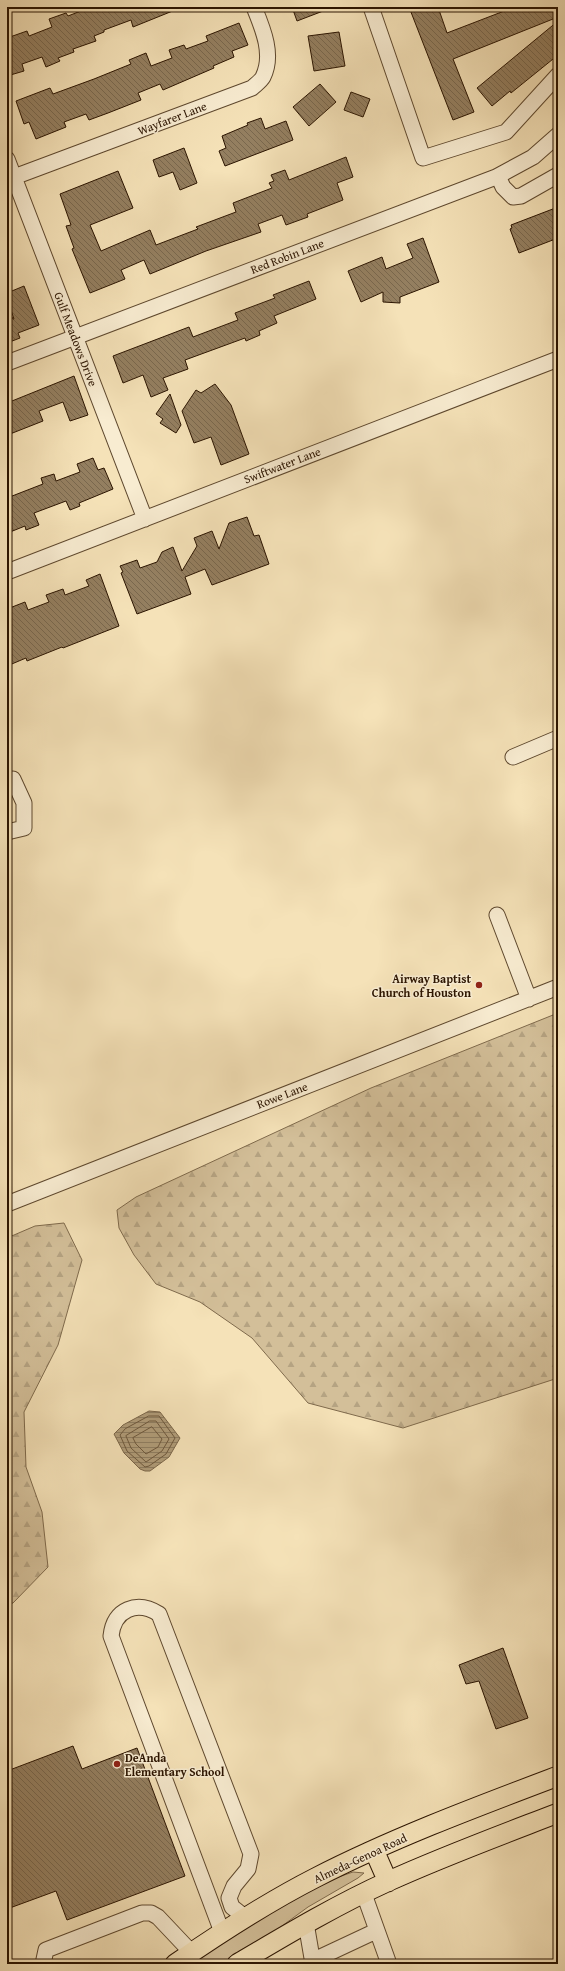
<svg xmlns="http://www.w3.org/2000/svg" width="565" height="1971" font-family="'Gentium Book Plus',serif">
<defs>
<pattern id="forest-firs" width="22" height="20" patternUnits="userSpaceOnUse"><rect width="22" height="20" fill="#d3bf99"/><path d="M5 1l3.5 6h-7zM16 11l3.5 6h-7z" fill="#b5a382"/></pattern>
<pattern id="water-rules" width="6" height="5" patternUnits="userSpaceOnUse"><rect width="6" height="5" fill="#b09c79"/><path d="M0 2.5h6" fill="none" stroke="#8f7e61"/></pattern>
<pattern id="building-back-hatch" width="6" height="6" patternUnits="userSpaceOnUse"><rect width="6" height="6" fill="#947f60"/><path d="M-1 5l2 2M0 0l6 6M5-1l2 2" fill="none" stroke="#79674d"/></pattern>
</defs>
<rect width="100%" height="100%" fill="#f5e2b8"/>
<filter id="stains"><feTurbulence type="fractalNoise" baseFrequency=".005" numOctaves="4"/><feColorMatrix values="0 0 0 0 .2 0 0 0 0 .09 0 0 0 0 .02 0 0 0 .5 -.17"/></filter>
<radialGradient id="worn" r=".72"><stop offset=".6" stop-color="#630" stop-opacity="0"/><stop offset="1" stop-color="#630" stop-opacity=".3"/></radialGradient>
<path fill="#d3bf99" stroke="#7f6a4c" d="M 353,1872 L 364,1873 L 358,1878 L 308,1907 L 271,1934 L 223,1964 L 189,1964 C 241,1931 294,1891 353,1872 Z"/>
<path fill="url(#forest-firs)" stroke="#7f6a4c" d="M 558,1013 L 558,1378 L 403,1428 L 308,1403 L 252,1338 L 200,1302 L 156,1284 L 134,1255 L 119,1228 L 117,1210 L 136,1197 L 371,1088 Z
M 64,1223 L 82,1260 L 58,1345 L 24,1412 L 26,1467 L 42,1512 L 48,1567 L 13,1603 L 7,1605 L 7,1238 L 35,1226 Z"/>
<path fill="url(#water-rules)" stroke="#7b6649" d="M 149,1411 L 160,1412 L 180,1438 L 169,1457 L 150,1471 L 145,1471 L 140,1469 L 124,1453 L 114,1434 L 123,1425 Z"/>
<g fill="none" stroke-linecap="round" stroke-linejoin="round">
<path stroke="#6e583c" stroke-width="1" d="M 149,1416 L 159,1416 L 175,1438 L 166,1454 L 149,1466 L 145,1467 L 127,1451 L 120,1435 L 125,1429 Z
M 150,1421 L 156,1421 L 169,1439 L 162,1451 L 146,1462 L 131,1448 L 126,1436 Z
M 152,1427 L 162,1439 L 158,1447 L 146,1454 L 136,1444 L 133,1438 Z"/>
</g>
<path fill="url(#building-back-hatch)" stroke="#2b1400" d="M 91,7 L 180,8 L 133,27 L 131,20 L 104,30 L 104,32 L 94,36 L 96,41 L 73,49 L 74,52 L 58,58 L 60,61 L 46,67 L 42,57 L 22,64 L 24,71 L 7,76 L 7,38 L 27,31 L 29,36 L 52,27 L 49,19 L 66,13 L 68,16 Z
M 292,7 L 331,7 L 331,8 L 297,21 Z
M 409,7 L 438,7 L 447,33 L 512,8 L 513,11 L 522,7 L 558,7 L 558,17 L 453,59 L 474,112 L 453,120 Z
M 558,21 L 558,55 L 511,93 L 510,91 L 492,106 L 477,88 Z
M 239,23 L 248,45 L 232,51 L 234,57 L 213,66 L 214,68 L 163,90 L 160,84 L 138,93 L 141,100 L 108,113 L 89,120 L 86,114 L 64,122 L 66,127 L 36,139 L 29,122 L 24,124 L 16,101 L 50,88 L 53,94 L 94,79 L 131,64 L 129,60 L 146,53 L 151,66 L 172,58 L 169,50 L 184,45 L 186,49 L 208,41 L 206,36 Z
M 339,32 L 345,66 L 314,71 L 308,36 Z
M 320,84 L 336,102 L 309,126 L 293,107 Z
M 351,92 L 370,99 L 363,117 L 344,110 Z
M 261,118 L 265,129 L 286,121 L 293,140 L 225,166 L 219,151 L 226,148 L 222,136 L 248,125 L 247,123 Z
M 184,148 L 197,183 L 180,190 L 173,172 L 159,177 L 153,160 Z
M 346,157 L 353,177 L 337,183 L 343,200 L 307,214 L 308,217 L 286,225 L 282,215 L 258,224 L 261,232 L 206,251 L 150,274 L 144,260 L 121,270 L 125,279 L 90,293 L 72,249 L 74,248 L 66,226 L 71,225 L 60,194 L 118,171 L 133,208 L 90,225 L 101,251 L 150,230 L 156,245 L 198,229 L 196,227 L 236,212 L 233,203 L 272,188 L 269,183 L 274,181 L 271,175 L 285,170 L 289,180 Z
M 558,207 L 558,238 L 519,253 L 510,229 L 512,228 L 511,225 Z
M 423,238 L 439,282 L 400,297 L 400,303 L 383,302 L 383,292 L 361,302 L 348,271 L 382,257 L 386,269 L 413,258 L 407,244 Z
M 309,281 L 316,299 L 274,316 L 277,323 L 259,331 L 260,335 L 246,341 L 245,338 L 185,360 L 188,369 L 163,378 L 168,390 L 151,397 L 143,375 L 123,383 L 113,356 L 189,327 L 193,337 L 238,320 L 235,313 L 275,298 L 273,295 Z
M 24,286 L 39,325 L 18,333 L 20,338 L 7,343 L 7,307 L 13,319 L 14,319 L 7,299 L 7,293 Z
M 74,376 L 88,415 L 70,421 L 63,402 L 39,411 L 43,421 L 10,434 L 7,426 L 7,403 Z
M 215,384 L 231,405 L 249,454 L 221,465 L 211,437 L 194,443 L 182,411 L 196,390 L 201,393 Z
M 170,394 L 181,425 L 176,433 L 160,423 L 163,419 L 156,414 Z
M 93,458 L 98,470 L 104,468 L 113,489 L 79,503 L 80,506 L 70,510 L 66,501 L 34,513 L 39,525 L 26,530 L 25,526 L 10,532 L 7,524 L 7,498 L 43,484 L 41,478 L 54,474 L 56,481 L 80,472 L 77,464 Z
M 247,517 L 254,536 L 259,535 L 269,564 L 212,585 L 205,569 L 185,577 L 191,594 L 137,614 L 121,573 L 123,572 L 120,566 L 137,560 L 140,568 L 157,562 L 162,552 L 173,547 L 182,571 L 197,546 L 194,538 L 212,531 L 219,549 L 229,523 Z
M 100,574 L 119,626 L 63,648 L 62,647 L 27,661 L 26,658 L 7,666 L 7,609 L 25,602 L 28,610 L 49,602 L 46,595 L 63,589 L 65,595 L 89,586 L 86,580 Z
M 503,1648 L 528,1718 L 496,1729 L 479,1681 L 466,1684 L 459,1665 Z
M 73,1746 L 82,1769 L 137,1748 L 185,1876 L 67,1920 L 56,1891 L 7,1909 L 7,1771 Z"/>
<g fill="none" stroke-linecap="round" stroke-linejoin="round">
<g stroke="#5e482e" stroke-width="17">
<path id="minor" d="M 371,7 L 423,158 L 506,132 L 558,75
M 7,159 L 145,519
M 498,176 L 503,187 L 513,197 L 521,196 L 558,175
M 14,177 L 252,88 C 255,85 261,81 263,77 C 274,55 263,29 254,7
M 7,363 L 496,177 L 533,157 L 558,135
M 7,572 L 558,359
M 513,757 L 558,738
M 7,832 L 24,828 L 24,803 L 13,779
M 497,915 L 529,999
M 7,1204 L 558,987
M 364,1894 L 389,1964
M 306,1923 L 313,1964
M 222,1932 L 111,1636 C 114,1609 137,1600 159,1614 L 251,1854 L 248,1869 L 234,1886 L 229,1898 L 232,1907 L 246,1918
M 312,1961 L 376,1931
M 43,1964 L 46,1950 L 142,1913 L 151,1913 L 158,1917 L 192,1953"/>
</g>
<g stroke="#2b1400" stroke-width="21">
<path id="major" d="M 374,1850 L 388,1882
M 175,1964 C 220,1933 266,1903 315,1878 C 393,1838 476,1807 558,1776
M 237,1964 C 286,1935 336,1905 389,1881 C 444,1856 501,1835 558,1813"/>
</g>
<use href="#minor" stroke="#f8ecd1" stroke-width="15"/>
<use href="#major" stroke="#f5e2b8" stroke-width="19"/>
</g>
<g fill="#8f2418" stroke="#f8ecd1" stroke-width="1.5">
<circle cx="479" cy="985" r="4"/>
<circle cx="117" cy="1764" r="4"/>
</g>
<g text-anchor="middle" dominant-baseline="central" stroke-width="3" stroke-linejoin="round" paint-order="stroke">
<g font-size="12" fill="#2b1400" stroke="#f8ecd1">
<text transform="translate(172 118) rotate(-21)">Wayfarer Lane</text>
<text transform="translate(287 256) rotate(-21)">Red Robin Lane</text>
<text transform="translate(76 339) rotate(69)">Gulf Meadows Drive</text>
<text transform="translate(282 465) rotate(-21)">Swiftwater Lane</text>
<text transform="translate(282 1095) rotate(-21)">Rowe Lane</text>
<text transform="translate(360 1858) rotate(-25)">Almeda-Genoa Road</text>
</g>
<g font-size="12" font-weight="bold" fill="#2b1400" stroke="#f8ecd1" text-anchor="end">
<text x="471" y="978">Airway Baptist<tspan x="471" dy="14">Church of Houston</tspan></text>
<text x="125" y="1757" text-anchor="start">DeAnda<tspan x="125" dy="14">Elementary School</tspan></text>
</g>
</g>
<rect width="565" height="1971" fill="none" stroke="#f5e2b8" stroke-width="24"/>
<rect x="8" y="8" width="549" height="1955" fill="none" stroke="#2b1400" stroke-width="2"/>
<rect x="12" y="12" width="541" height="1947" fill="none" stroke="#2b1400"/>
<rect width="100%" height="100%" filter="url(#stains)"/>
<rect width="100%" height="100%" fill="url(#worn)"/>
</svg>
